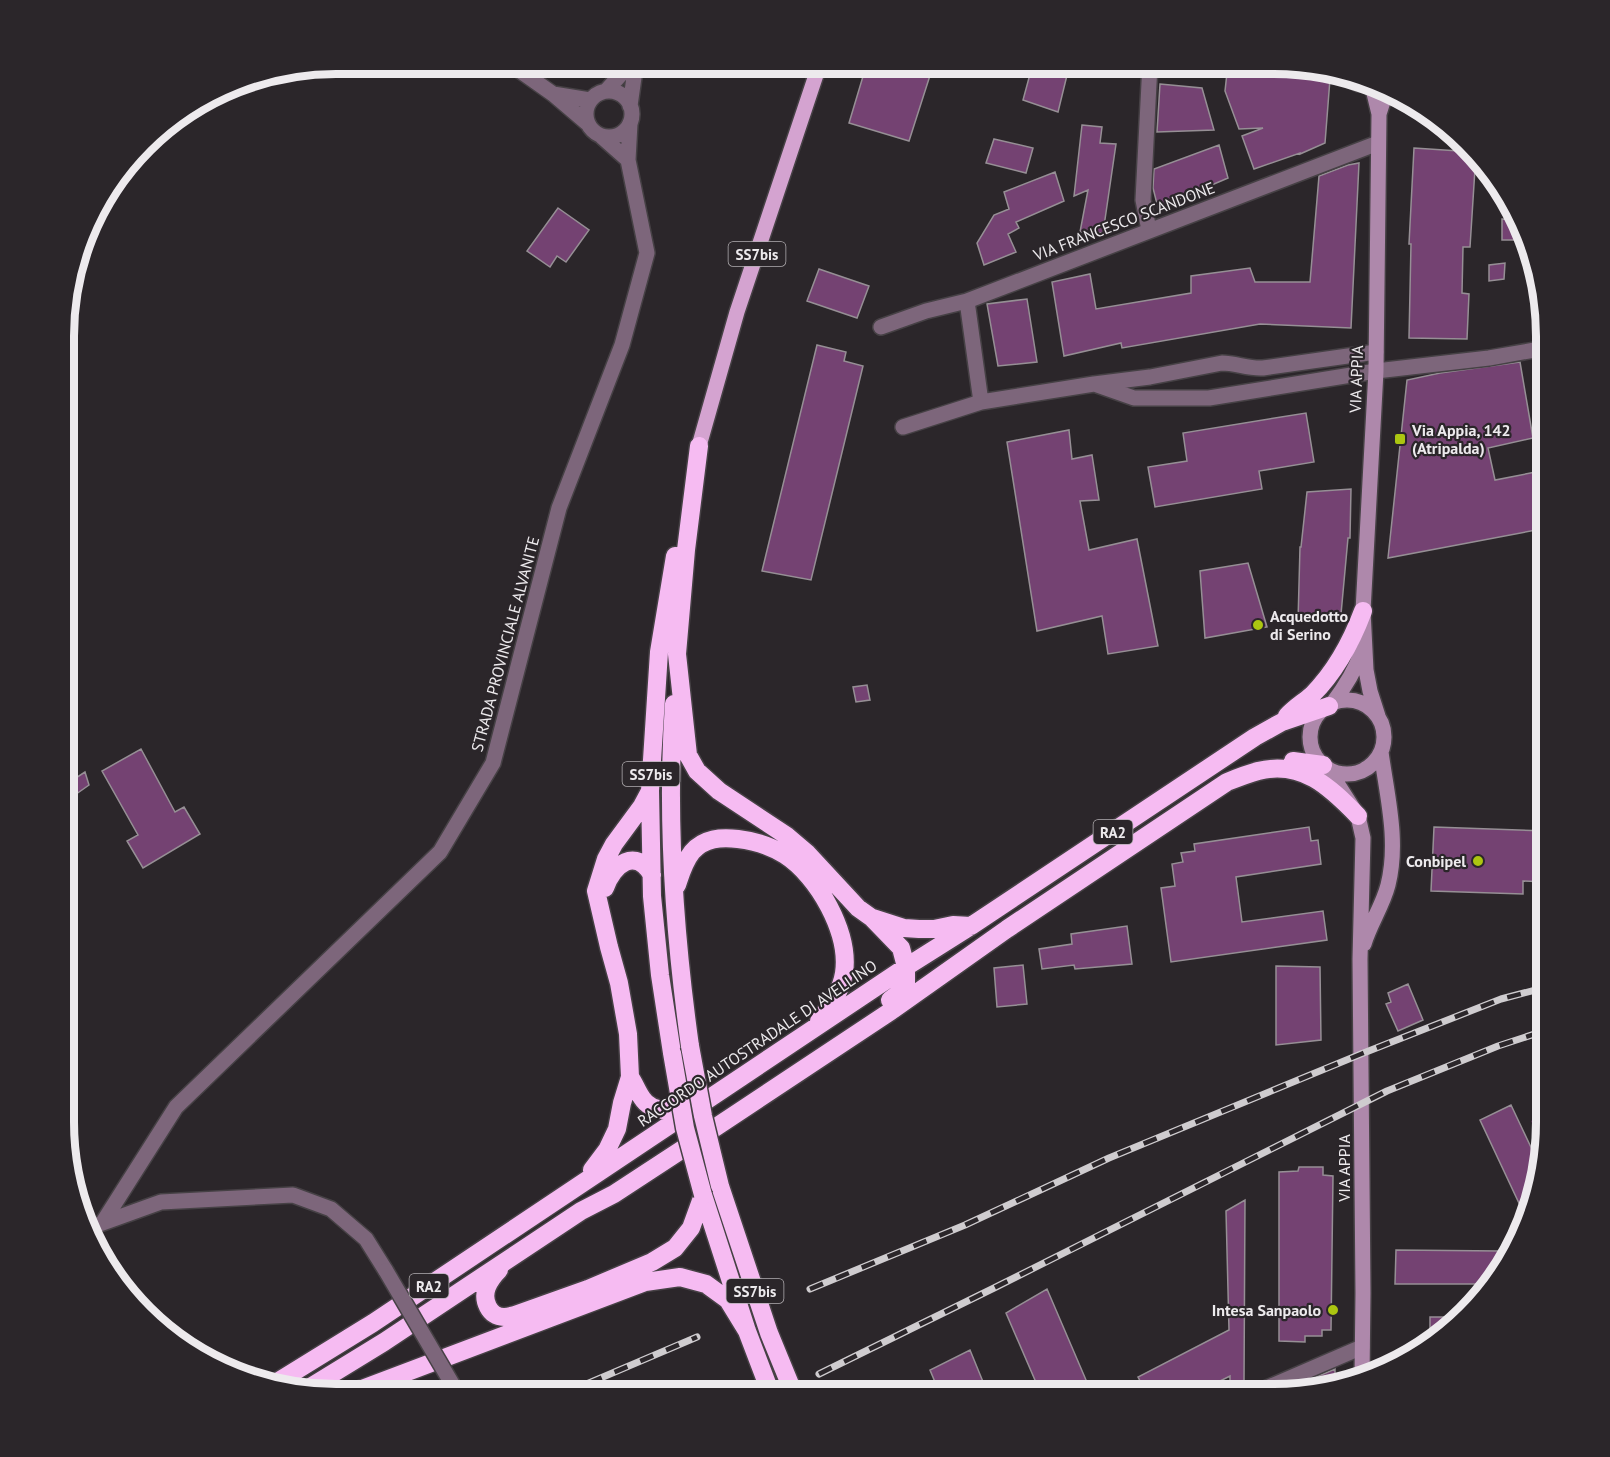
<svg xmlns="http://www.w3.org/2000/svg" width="1610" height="1457" font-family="'PT Sans',sans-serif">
<rect width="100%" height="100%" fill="#2b262a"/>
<path fill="#5a3158" d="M 1547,1113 L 1547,1122 L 1542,1144 L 1531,1121 Z"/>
<path fill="#744272" stroke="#968f95" stroke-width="1.5" d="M 867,63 L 934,63 L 909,141 L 849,123 Z
M 1033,63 L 1070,63 L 1058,112 L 1023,100 Z
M 1228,64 L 1265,64 L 1264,68 L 1310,70 L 1330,79 L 1325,143 L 1300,154 L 1300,153 L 1254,169 L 1242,136 L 1263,128 L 1239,129 L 1225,91 Z
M 1160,84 L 1202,88 L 1214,130 L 1157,132 Z
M 1082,125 L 1102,127 L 1100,143 L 1116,144 L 1103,233 L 1080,232 L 1088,190 L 1074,196 Z
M 994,139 L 1033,148 L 1026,173 L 986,163 Z
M 1219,145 L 1228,178 L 1158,208 L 1153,188 L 1154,169 Z
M 1414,148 L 1474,152 L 1476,153 L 1470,247 L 1463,247 L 1462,293 L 1469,294 L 1467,339 L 1409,338 L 1411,244 L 1409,244 Z
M 1359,163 L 1351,328 L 1260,324 L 1122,348 L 1121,343 L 1064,356 L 1052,282 L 1090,274 L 1096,309 L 1191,293 L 1191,276 L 1250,268 L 1255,282 L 1310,282 L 1319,176 L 1348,165 Z
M 1055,172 L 1064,201 L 1016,222 L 1019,228 L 1008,234 L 1016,252 L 984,265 L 977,243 L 994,215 L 1009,209 L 1004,192 Z
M 558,208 L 589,230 L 566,262 L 557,256 L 550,267 L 527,251 Z
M 1502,219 L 1519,220 L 1526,231 L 1528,240 L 1502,240 Z
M 1505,263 L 1504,279 L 1489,281 L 1489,265 Z
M 819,269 L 869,286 L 857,318 L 807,301 Z
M 1027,299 L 1037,362 L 998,366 L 987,304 Z
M 817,345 L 846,352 L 844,361 L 863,366 L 811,580 L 762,571 Z
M 1520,362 L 1533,438 L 1488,448 L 1495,480 L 1546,470 L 1547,528 L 1388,558 L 1407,380 L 1440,373 Z
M 1306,413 L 1314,462 L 1259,471 L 1262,489 L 1155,507 L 1148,467 L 1187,461 L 1183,433 Z
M 1069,430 L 1072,459 L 1092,455 L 1099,500 L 1080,501 L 1089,550 L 1137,539 L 1158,646 L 1108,654 L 1102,616 L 1037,631 L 1007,442 Z
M 1351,489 L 1350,538 L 1348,538 L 1341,614 L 1298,621 L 1300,547 L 1301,547 L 1307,492 Z
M 1248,563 L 1267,627 L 1205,638 L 1200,571 Z
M 867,685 L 870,700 L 856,702 L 853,687 Z
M 141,749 L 175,812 L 184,807 L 200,834 L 143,868 L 127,841 L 138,835 L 102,771 Z
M 85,772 L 89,785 L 72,797 L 65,785 Z
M 1309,827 L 1311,841 L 1318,840 L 1321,864 L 1236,877 L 1242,922 L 1323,911 L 1327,940 L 1171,962 L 1161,888 L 1175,886 L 1172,864 L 1183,862 L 1181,853 L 1195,851 L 1194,844 Z
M 1434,827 L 1547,831 L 1547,882 L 1523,881 L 1523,894 L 1431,891 Z
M 1127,926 L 1132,964 L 1075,969 L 1074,965 L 1042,969 L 1039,949 L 1072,944 L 1071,934 Z
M 1023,965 L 1027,1004 L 997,1007 L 994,968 Z
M 1276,966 L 1320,967 L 1321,1040 L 1276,1045 Z
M 1408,984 L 1423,1020 L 1398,1031 L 1386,1004 L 1391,1002 L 1388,993 Z
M 1511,1105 L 1538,1162 L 1525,1216 L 1480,1120 Z
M 1299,1167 L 1323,1167 L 1323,1175 L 1333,1176 L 1331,1330 L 1322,1330 L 1322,1336 L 1305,1336 L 1305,1342 L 1279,1341 L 1279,1172 L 1298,1171 Z
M 1245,1200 L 1244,1383 L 1230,1387 L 1230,1376 L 1196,1393 L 1147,1394 L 1138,1377 L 1229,1330 L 1226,1211 Z
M 1396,1250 L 1501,1251 L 1501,1265 L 1486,1284 L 1395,1284 Z
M 1047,1289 L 1092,1394 L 1041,1394 L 1006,1313 Z
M 1430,1317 L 1461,1317 L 1454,1326 L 1430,1341 Z
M 970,1350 L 988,1394 L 940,1394 L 930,1370 Z
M 1335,1369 L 1335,1384 L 1292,1393 L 1279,1393 Z"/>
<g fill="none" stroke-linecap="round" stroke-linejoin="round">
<g stroke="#464145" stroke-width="18">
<path id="street" d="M 509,63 L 553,94
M 1346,78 L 1359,84 L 1368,84
M 606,91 L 631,63
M586 114a23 23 0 1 1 46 0a23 23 0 1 1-46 0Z
M 630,106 L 636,63
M 587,123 L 553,94 L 590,100
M 602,137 L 628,160 L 630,123
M 1149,230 L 1143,200 L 1150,64
M 967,301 L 981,402
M 881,327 L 926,311 L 967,301 L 1378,143
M 1097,385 L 1134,398 L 1209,398 L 1376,371 L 1489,358 L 1546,348
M 903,427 L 981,402 L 1094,384 L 1150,377 L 1222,363 C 1236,363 1248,369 1263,368 L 1376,352
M 103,1222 L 176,1107 L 440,852 L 493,763 L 559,508 L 622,345 L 647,253 L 628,160
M 86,1229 L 161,1202 L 293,1195 L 331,1209 L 366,1239 L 386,1271
M 1255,1393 L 1362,1347"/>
</g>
<g stroke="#464145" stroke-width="18">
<path id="secondary" d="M 1372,85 L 1379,114 L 1376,371 L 1363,611 L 1366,670 L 1370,691 L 1378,716
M 1379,114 L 1387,89
M1310 737a37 37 0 1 1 74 0a37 37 0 1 1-74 0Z
M 1332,704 C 1345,687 1355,671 1362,651
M 1328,769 L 1358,816 L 1363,838 L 1360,959 L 1363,1293 L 1362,1377
M 1364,944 C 1370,924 1383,905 1388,885 C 1399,841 1387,796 1381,752"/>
</g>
<g stroke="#464145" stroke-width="18">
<path id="primary" d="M 699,446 L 737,312 L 820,63"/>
</g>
<g stroke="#464145" stroke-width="21">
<path id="highway" d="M 699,446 L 686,550 L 677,654 L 688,755 L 697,771 L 719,791 L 787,836 L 807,853 L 858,908 L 872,918 L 901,948 L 906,967 L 906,986 L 902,991 L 890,1000
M 674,704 C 666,818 674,932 690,1046
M 1287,716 C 1294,708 1304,702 1312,695 C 1336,671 1351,643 1363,611
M 1293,761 L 1323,765
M 677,885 C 681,873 684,862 692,852 C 704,838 721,837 738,839 C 755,841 771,846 785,855 C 818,876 850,933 844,973 C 841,992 830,1006 819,1021
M 605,888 C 613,864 636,847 652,875
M 873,918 L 904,928 L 919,929 L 934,929 L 953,925 L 971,926
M 672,1053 L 660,975 L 652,896 L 650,791 L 659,652 L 675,556
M 630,1077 C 635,1084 637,1091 642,1098 C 652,1114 676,1111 692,1109
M 592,1170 L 607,1150 L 617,1129 L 622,1103 L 630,1077 L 628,1034 L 619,983 L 609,947 L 596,891 L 606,859 L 614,844 L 642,806 L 650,791
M 720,1186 L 769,1333 L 794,1394
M 703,1195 L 747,1331 L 771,1394
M 499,1270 C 494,1275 490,1280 487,1287 C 482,1300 489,1317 504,1317 C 508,1317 511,1316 515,1315 L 588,1289 L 652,1262 L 675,1248 L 691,1228 L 703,1195
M 279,1381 L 373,1323 L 906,967 L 971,926 L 1255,737 L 1282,722 L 1329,706
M 309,1388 L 384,1342 L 581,1211 L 614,1194 L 695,1141 L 891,1011 L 1007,929 L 1227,782 C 1237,778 1247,774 1258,771 C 1302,760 1330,787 1358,816
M 349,1394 L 645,1282 L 680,1277 L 706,1284 L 728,1300 L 747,1331"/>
</g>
<use href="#street" stroke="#7d667b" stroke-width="15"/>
<use href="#secondary" stroke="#ae88ab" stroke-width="15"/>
<use href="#primary" stroke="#d4a3d0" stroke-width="15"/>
<use href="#highway" stroke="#f6bbf2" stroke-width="18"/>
<g stroke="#cfcccf" stroke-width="7">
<path id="rail" d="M 810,1289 L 965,1225 L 1109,1158 L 1361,1054 L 1501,999 L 1547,987
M 819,1374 L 994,1288 L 1387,1091 L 1498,1046 L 1547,1030
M 563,1394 L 697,1337"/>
</g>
<use href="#rail" stroke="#2b262a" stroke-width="4.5" stroke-dasharray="14" stroke-linecap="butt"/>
<g stroke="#464145" stroke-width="18" stroke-linecap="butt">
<path id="street-bridge" d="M 386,1271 L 458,1394"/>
</g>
<g stroke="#464145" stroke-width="21" stroke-linecap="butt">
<path id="highway-bridge" d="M 690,1046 L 703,1116 L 720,1186
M 672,1053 L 685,1128 L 703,1195"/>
</g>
<use href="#street-bridge" stroke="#7d667b" stroke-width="15"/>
<use href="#highway-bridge" stroke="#f6bbf2" stroke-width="18"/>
</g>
<g fill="#acc611" stroke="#2b262a" stroke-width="2">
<rect x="1394" y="433" width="12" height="12" rx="3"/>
<circle cx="1258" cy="625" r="6"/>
<circle cx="1478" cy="861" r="6"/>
<circle cx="1333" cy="1310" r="6"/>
</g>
<g text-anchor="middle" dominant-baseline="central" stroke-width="4.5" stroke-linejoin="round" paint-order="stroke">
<g fill="#2b262a" stroke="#b3afb2" stroke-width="1.5">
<rect x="728.5" y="242" width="57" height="24" rx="4.5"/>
<rect x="622.5" y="762" width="57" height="24" rx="4.5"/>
<rect x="1093.5" y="820" width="39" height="24" rx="4.5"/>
<rect x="409.5" y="1274" width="39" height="24" rx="4.5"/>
<rect x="726.5" y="1279" width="57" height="24" rx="4.5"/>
</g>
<g font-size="15" font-weight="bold" fill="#edeaed">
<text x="757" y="254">SS7bis</text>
<text x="651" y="774">SS7bis</text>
<text x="1113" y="832">RA2</text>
<text x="429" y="1286">RA2</text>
<text x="755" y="1291">SS7bis</text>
</g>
<g font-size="16" fill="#edeaed" stroke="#2b262a">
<text transform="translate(1124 221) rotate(-21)">VIA FRANCESCO SCANDONE</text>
<text transform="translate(1356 379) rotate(-88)">VIA APPIA</text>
<text transform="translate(505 644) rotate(-75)">STRADA PROVINCIALE ALVANITE</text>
<text transform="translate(757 1043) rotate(-34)">RACCORDO AUTOSTRADALE DI AVELLINO</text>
<text transform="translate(1344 1168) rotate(-90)">VIA APPIA</text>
</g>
<g font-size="16" font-weight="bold" fill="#edeaed" stroke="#2b262a" text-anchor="start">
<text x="1412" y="430">Via Appia, 142<tspan x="1412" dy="18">(Atripalda)</tspan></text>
<text x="1270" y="616">Acquedotto<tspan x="1270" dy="18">di Serino</tspan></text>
<text x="1466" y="861" text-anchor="end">Conbipel</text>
<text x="1321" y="1310" text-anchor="end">Intesa Sanpaolo</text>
</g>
</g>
<path d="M0 0H1610V1457H0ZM336 74H1274A262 262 0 0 1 1536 336V1122A262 262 0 0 1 1274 1384H336A262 262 0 0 1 74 1122V336A262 262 0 0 1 336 74Z" fill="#2b262a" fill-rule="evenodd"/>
<path fill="none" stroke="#edeaed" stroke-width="8" d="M336 74H1274A262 262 0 0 1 1536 336V1122A262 262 0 0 1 1274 1384H336A262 262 0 0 1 74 1122V336A262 262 0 0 1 336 74Z"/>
</svg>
